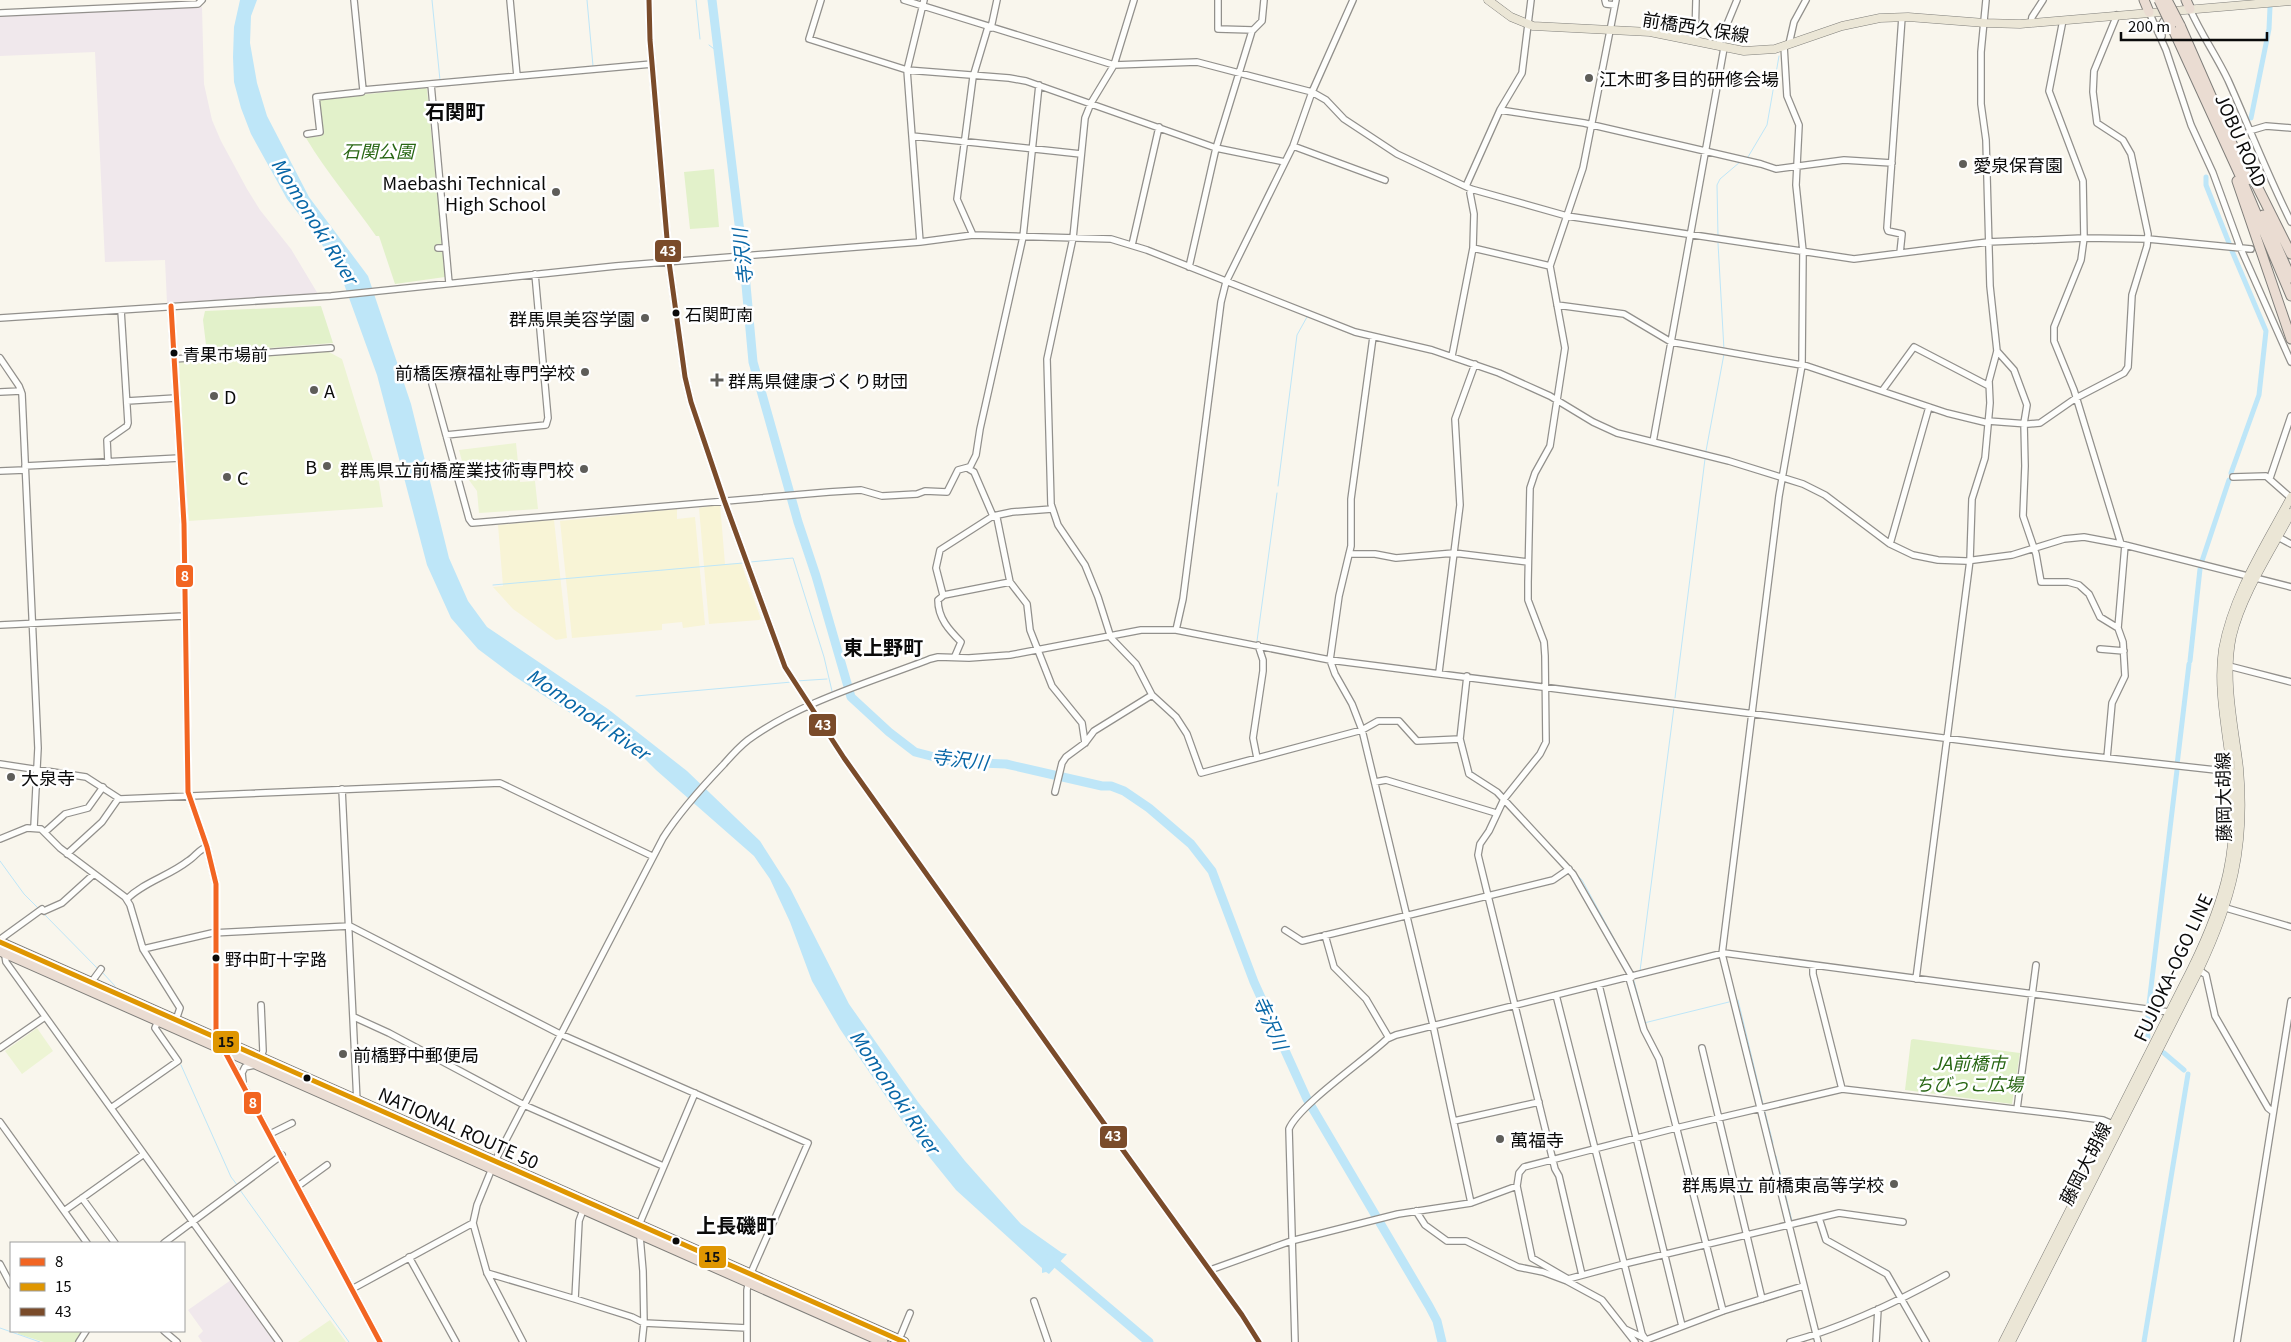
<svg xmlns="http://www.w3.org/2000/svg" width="2291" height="1342" font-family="Georgia,'Noto Sans JP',serif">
<rect width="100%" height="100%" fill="#f9f6ed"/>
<path fill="#f0e8ec" d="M 202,7 L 204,84 L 212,120 L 221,141 L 247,189 L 260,210 L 291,249 L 318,294 L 167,303 L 165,260 L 105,262 L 95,52 L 0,56 L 0,15 Z
M 231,1280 L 275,1342 L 202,1342 L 198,1336 L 203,1331 L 188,1310 Z"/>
<path fill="#f8f4d6" d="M 720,504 L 725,564 L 741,563 L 761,619 L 759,620 L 709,624 L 699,508 Z
M 677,509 L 677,519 L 695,517 L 705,625 L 683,628 L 682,622 L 662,624 L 662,630 L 572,638 L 560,521 Z
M 554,520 L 567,638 L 556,640 L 513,609 L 493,587 L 503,586 L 498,525 Z"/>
<path fill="#e2f1ca" d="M 425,88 L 427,89 L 445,277 L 395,284 L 379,236 L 376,236 C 353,203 327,173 306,138 L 322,136 L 319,101 L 321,99 Z
M 714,169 L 719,227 L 690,229 L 684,172 Z
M 321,306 L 333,343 L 207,353 L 203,320 L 205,311 Z
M 1913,1039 L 2020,1053 L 2012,1104 L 1905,1090 L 1911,1040 Z
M 19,1331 L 82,1331 L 75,1342 L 44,1342 L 18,1334 Z"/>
<path fill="#edf4d4" d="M 325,350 L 342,359 L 378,476 L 383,507 L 189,521 L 177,362 L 179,360 Z
M 516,443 L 520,482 L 535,481 L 538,509 L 479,513 L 477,491 L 466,476 L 459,450 Z
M 37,1028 L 53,1051 L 22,1074 L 5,1051 Z
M 330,1320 L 346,1342 L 298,1342 Z"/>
<path fill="#bee6f8" d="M 240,0 L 257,0 L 251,16 L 250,43 L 257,83 L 267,116 L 309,197 L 368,276 L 411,404 L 449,558 L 468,601 L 487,627 L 608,709 L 687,771 L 760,841 L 790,888 L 849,1004 L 918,1102 L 965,1161 L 1021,1224 L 1062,1253 L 1067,1254 L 1049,1274 L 1046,1272 L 1042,1273 L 1042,1268 L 956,1190 L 914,1138 L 840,1029 L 812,981 L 790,922 L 770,879 L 754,856 L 656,770 L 633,747 L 599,725 L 581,720 L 514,676 L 478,649 L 451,618 L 427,565 L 377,375 L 340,273 L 319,240 L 287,199 L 251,134 L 241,108 L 234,82 L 233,57 L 234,27 Z"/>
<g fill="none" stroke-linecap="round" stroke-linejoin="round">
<path stroke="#bee6f8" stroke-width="1" d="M 432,0 L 440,80
M 587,0 L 593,66
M 696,0 L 700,39
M 709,45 L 718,52
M 1748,157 L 1767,125 L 1779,56
M 1718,236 L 1717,185 L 1720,179 L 1740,162
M 1718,243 L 1724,350
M 1706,451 L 1724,354
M 1278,486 L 1297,335 L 1307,317
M 750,562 L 793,558 L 824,657 L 832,691
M 493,585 L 743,563
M 1257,641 L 1277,493
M 1264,650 L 1270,651
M 796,681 L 827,679
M 1468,691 L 1469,681
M 636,696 L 792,682
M 1675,698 L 1705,459
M 1463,737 L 1471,771 L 1497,789
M 0,861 L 24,894 L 39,909
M 1576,874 L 1582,880 L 1623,955
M 44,914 L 99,970
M 102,972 L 115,986
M 1633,973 L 1640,971 L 1674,707
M 1634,981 L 1640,1004
M 1738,1000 L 1763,1104
M 1644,1023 L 1729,1002
M 181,1065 L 231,1177 L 238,1186
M 1765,1112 L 1773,1143
M 1776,1156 L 1792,1221
M 240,1190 L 349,1342
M 1825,1227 L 1829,1239
M 1857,1254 L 1889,1271
M 1897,1286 L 1903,1295
M 1906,1301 L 1917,1320
M 0,1328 L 40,1342"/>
<path stroke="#bee6f8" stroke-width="5" d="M 2251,118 L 2269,29 L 2270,7
M 2206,177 L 2206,185 L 2229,243
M 2231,473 L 2259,395 L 2266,331 L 2232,251
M 2202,561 L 2229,480
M 2190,661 L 2200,569
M 2177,765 L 2189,664
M 2148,1037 L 2147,1029 L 2149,1004 L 2177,770
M 2164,1053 L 2184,1070
M 2144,1342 L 2188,1074"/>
<path stroke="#bee6f8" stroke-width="9" d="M 712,0 L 745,274 L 753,362 L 798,522 L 816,576 L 851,697 L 889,732 L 915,752 L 954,762 L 1006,764 L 1102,786 L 1111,786 L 1124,791 L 1149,808 L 1191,844 L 1212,871 L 1254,982 L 1307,1099 L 1429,1306 L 1437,1321 L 1442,1342
M 1050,1258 L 1149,1342"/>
<g stroke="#92908c" stroke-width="8">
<path id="minor" d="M 354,0 L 363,90
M 510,0 L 517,76
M 649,0 L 650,40 L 669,262 L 685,377 L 691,402 L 724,500 L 785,667 L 844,758 L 1120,1146 L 1242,1315 L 1259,1342
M 821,0 L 809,39 L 907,70 L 1009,78 L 1026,81 L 1216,148 L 1285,162
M 904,0 L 1114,65 L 1197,62 L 1312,92 L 1326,100 L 1344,119 L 1397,154 L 1471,189 L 1567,216 L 1854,259 L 1988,242 L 2084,238 L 2148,239 L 2251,249
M 1134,0 L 1114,65 L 1091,103 L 1085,118 L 1073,238 L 1047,359 L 1051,504 L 1058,525 L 1085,565 L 1098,597 L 1111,638 L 1136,664 L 1152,695 L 1176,717 L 1187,734 L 1201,773 L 1362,730 L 1378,721 L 1399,721 L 1417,741 L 1460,739
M 1218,0 L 1218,29 L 1253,30
M 1605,0 L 1606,4 L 1615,5
M 2190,9 C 2201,34 2216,55 2228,80 C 2249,127 2268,176 2291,222
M 2149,12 L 2166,50 L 2191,125 L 2213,173 L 2240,247 L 2291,362
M 0,13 L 198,4 L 202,0
M 2063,20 L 2049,91 L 2083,181 L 2084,238 L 2081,260 L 2054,327 L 2054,341 L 2074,390 L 2121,544
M 2031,23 L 2032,17 L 2043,0
M 991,28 L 997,0
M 2162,36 L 2161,25 L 2168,14
M 1695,40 L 1696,0
M 1789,44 L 1794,22 L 1806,0
M 1718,46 L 1737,0
M 1784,46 L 1787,96 L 1799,125 L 1796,185 L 1803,251 L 1802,365 L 1779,496 L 1722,954 L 1818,1342
M 431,84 L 449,283
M 1039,85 L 1023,237 L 980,429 L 976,455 L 969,469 L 974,472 L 993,516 L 997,518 L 1010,582 L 1027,604 L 1030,630 L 1052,686 L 1082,723 L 1085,743
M 1500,110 L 1584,123 L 1761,164 L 1776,169 L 1844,160 L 1892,163
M 2249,131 L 2266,126 L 2291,128
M 307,134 L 320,132 L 316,97 L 362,92 L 363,90 L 652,64
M 912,136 L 1081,154
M 1293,146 L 1385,180
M 1466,186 L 1500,110 L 1522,73 L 1531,0
M 973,235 L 957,199 L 973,77 L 988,27
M 920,242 L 907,70 L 924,0
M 1132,245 L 1159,127
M 438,248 L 446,248
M 1473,248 L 1550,266
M 1900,253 L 1902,234 L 1888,231 L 1887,228 L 1902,17
M 1189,267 L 1216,148 L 1252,31 L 1262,21 L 1264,0
M 1557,305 L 1624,314 L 1671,342 L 1807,366 L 1947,413 L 1988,423
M 171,306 L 184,524 L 188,792 L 207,847 L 216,884 L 216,1032 L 218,1039
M 0,318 L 331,296 L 616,266 L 920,242 L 973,235 L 1111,239 L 1147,250 L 1355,332 L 1432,350 L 1499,373 L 1550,396 L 1593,422 L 1617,433 L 1729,461 L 1803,484 L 1825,495 L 1890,544 L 1913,555 L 1938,560 L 1966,561 L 2012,555 L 2064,539 L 2084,537 L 2121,544 L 2291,587
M 1373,337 L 1351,499 L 1351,546 L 1339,596 L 1330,660 L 1335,674 L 1352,704 L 1362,730 L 1433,1025 L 1471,1203
M 1997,351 L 2014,370 L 2027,405 L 2024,423 L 2025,466 L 2023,516 L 2036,554 L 2041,582 L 2068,582 L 2079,585 L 2089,594 L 2100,617 L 2118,628
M 1452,356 L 1473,248 L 1474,214 L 1470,193 L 1471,189
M 0,358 L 19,386 L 22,394 L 38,748 L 34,827
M 174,359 L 331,348
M 432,384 L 469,519 L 472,523 L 829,492 L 861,490 L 882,496 L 917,494 L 925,491 L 947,492 L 958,470 L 969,467
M 1882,391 L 1914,347 L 1989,386
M 0,392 L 21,391
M 127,401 L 176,398
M 1988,421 L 2028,424 L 2040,423 L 2076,398 L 2124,373 L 2128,367 L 2132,295 L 2147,246 L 2148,234 L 2131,154 L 2123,140 L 2097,123 L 2093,92 L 2094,71 L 2117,15
M 446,435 L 546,425 L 548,418 L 535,274
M 1653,442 L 1724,48
M 108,462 L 107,440 L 127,426 L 128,423 L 121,310
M 25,466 L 180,458
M 0,471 L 25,470
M 2233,477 L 2266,476 L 2291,498
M 2270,478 L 2291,416
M 2278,537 L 2291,544
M 1890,544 L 1929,407
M 1349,554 L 1375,554 L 1396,558 L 1454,553 L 1528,562
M 943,595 L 936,568 L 940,550 L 993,516 L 1012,512 L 1052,509
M 0,625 L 184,616
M 1176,630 L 1183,599 L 1221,302 L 1226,282 L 1293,146 L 1312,92 L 1353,0
M 2100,649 L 2124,651
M 955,656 L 961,642 C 949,630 938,618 938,600 L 944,595 L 1010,582
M 2229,666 L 2291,682
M 1439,672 L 1460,505 L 1455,419 L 1475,364
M 1467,676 L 1460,739 L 1469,774 L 1497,792 L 1573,874 L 1632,977
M 1257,758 L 1253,738 L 1263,671 L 1263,660 L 1258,645
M 2107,758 L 2112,703 L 2125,676 L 2123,642 L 2118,628 L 2125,545
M 0,764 L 86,777 L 120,799 L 500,783 L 652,856
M 1375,782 L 1386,780 L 1496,813
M 342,789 L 357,1102
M 1055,792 L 1062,763 L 1066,757 L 1085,743 L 1094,731 L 1152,695
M 45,832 L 65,814 L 88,808 L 103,787
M 0,839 L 27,828 L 41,829 L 60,848 L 125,897 L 130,905 L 143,949 L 180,1008 L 176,1020
M 67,854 L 102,822 L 118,799
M 127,899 C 144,882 169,876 188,861 C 195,857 199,849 207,847
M 2226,908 L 2291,927
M 42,909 L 2,938 L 6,962 L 279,1342
M 44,911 L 62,903 L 94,874
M 1285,930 L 1302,941 L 1553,880 L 1569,869
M 1325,935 L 1334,967 L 1366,999 L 1389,1038
M 143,949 L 212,933 L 350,926 L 560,1034 L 808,1143 L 750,1275 L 747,1290 L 747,1342
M 1813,965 L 1813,974 L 1842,1089
M 2199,970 L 2206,975 L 2215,1016 L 2268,1108 L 2273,1112
M 1629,978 L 1644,1030 L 1659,1059 L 1723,1311
M 1916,979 L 1970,560 L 1972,499 L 1985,458 L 1990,403 L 1989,381 L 1997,351 L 1990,286 L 1986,140 L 1981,104 L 1981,52 L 1986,0
M 90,984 L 101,969
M 1599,985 L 1682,1326
M 1556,995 L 1642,1334 L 1647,1342
M 261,1005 L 263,1051 L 261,1057
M 354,1017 L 389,1033 L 524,1105 L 663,1166
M 0,1048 L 45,1017
M 1702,1048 L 1762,1299
M 225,1051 L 380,1342
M 243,1082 L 242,1073 L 245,1067 L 255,1065
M 111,1108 L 178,1061 L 155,1028 L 158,1021
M 2017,1109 L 2036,965
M 1454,1121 L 1539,1102
M 0,1122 L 87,1243
M 270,1134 L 292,1123
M 298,1186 L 327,1165
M 82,1198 L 115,1243
M 64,1211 L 144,1154
M 1416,1211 L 1425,1225 L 1447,1241 L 1466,1241 L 1518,1267 L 1543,1272 L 1567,1281 L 1602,1300 L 1635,1342
M 1819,1218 L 1826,1240 L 1887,1274 L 1926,1342
M 1903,1222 L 1839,1213 L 1624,1264 L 1568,1279 L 1532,1258 L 1517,1186 L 1519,1173 L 1524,1167 L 1676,1128 L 1842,1089 L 2066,1115 L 2103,1120 L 2115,1125
M 164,1243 L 282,1155
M 409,1257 L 456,1342
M 0,1264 L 11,1285
M 1210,1270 L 1291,1241 L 1398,1214 L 1471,1203 L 1517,1186
M 487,1273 L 575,1299 L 632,1317 L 644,1323 L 747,1328
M 1582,1275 L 1559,1176 L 1555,1169 L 1478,855 L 1480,844 L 1489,831 L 1504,799 L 1540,754 L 1546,742 L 1545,656 L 1544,642 L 1528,600 L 1528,582 L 1530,488 L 1535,473 L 1550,446 L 1565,348 L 1550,266 L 1583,168 L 1616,0
M 352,1289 L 473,1223
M 575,1299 L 579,1221 L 583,1210
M 1034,1301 L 1048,1342
M 1625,1329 L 1644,1338
M 164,1331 L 177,1342
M 1646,1340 L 1723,1311 L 1803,1286
M 79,1342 L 86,1331
M 523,1342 L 487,1273 L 473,1223 L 477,1205 L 495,1161 L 663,838 C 680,811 702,787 724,764 C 731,756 739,747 748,740 C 800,702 871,682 930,659 L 938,657 L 969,658 L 1010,655 L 1141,630 L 1176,630 L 1330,660 L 2062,753 L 2234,772
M 642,1342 L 644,1323 L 643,1271 L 639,1225 L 695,1093
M 898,1342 L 910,1313
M 1295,1342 L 1289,1129 C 1298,1106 1365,1060 1387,1039 L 1396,1035 L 1724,953 L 2169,1012
M 1790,1342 C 1845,1327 1897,1302 1946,1275
M 1876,1342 L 1878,1309
M 2237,1342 L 2291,1001"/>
</g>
<g stroke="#7f7e7a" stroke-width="9">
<path id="major" d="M 1488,0 L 1511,17 L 1533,26 L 1650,32 L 1744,51 L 1775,49 L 1842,26 L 1880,18 L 1908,17 L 1985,23 L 2020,24 L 2291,1
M 2003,1342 L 2192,968 C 2226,899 2240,847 2231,770 C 2227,731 2217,688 2223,649 C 2233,594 2265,546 2291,497
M 2011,1342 L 2199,970 C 2232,900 2246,847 2239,768 C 2234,726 2223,679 2232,636 C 2242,594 2271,551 2291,513"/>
</g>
<g stroke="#7f7e7a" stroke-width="11">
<path id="highway" d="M 2144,0 L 2149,12
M 2186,0 L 2190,9
M 2171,25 L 2242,180 L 2291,296
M 2180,25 L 2248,180
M 2250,172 L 2291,254
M 2237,181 L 2291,339
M 2263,215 L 2291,278
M 0,942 L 904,1342
M 0,951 L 883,1342"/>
</g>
<use href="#minor" stroke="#fefefc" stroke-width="5.5"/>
<use href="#major" stroke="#ebe6d6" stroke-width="8"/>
<use href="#highway" stroke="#eadcd2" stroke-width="9"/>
<g stroke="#7f7e7a" stroke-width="11" stroke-linecap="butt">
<path id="highway-bridge" d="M 2159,0 L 2171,25
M 2167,0 L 2180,25"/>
</g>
<use href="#highway-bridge" stroke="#eadcd2" stroke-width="9"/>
<g stroke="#fff" stroke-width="9">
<path id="bus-1" d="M 171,306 L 184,524 L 188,792 L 207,847 L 216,884 L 216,1035 L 380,1342"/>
</g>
<g stroke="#fff" stroke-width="9">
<path id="bus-2" d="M 0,942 L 904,1342"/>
</g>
<g stroke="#fff" stroke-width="9">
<path id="bus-3" d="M 649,0 L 650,40 L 669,262 L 685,377 L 691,402 L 724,500 L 785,667 L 844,758 L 1120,1146 L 1242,1315 L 1259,1342"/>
</g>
<use href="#bus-1" stroke="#f26522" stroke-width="5"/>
<use href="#bus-2" stroke="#df9601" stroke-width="5"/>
<use href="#bus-3" stroke="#7a4b2a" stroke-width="5"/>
</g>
<g fill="#5e5d59" stroke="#fff" stroke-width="2">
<circle cx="1589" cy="78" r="5"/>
<circle cx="1963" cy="164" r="5"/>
<circle cx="556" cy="192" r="5"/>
<circle cx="645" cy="318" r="5"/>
<circle cx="585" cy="372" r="5"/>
<path d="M714.5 372.5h5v5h5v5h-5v5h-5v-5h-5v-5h5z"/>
<circle cx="314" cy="390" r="5"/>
<circle cx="214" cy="396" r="5"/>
<circle cx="327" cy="466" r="5"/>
<circle cx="584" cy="469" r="5"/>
<circle cx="227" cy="477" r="5"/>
<circle cx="11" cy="777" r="5"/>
<circle cx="343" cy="1054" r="5"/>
<circle cx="1500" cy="1139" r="5"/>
<circle cx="1894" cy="1184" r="5"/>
</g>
<g fill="#0a0a0a" stroke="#fff" stroke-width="2">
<circle cx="676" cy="313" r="4.5"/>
<circle cx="174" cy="353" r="4.5"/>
<circle cx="216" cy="958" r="4.5"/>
<circle cx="307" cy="1078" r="4.5"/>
<circle cx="676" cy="1241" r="4.5"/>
</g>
<g text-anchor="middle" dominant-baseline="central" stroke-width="5" stroke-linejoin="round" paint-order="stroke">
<g font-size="17" fill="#0a0a0a" stroke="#fff" text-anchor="start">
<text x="685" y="313">石関町南</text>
<text x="183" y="353">青果市場前</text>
<text x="225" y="958">野中町十字路</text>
</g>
<g font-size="18" fill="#0a0a0a" stroke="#fff">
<text transform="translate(1696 26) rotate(9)">前橋西久保線</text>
<text transform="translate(2242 140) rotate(66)">JOBU ROAD</text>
<text transform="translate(2222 797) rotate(-91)">藤岡大胡線</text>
<text transform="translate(2172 967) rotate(-65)">FUJIOKA-OGO LINE</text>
<text transform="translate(459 1127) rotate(24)">NATIONAL ROUTE 50</text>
<text transform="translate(2084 1163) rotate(-63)">藤岡大胡線</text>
</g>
<g font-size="18" fill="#0a0a0a" stroke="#fff" text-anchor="start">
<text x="1599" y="78">江木町多目的研修会場</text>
<text x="1973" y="164">愛泉保育園</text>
<text x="546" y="182" text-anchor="end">Maebashi Technical<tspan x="546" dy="21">High School</tspan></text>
<text x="635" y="318" text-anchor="end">群馬県美容学園</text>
<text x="575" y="372" text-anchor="end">前橋医療福祉専門学校</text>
<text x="728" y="380">群馬県健康づくり財団</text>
<text x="324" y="390">A</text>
<text x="224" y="396">D</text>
<text x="317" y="466" text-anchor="end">B</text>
<text x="574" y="469" text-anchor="end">群馬県立前橋産業技術専門校</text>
<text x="237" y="477">C</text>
<text x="21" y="777">大泉寺</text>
<text x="353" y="1054">前橋野中郵便局</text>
<text x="1510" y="1139">萬福寺</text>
<text x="1884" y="1184" text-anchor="end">群馬県立 前橋東高等学校</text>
</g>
<g font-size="18" font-style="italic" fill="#296715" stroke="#fff">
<text x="378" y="150">石関公園</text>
<text x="1969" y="1062">JA前橋市<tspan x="1969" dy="21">ちびっこ広場</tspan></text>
</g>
<g font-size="19" font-style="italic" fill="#0867a7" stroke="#fff">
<text transform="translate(316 220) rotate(58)">Momonoki River</text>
<text transform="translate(741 257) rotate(-96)">寺沢川</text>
<text transform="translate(589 713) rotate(35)">Momonoki River</text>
<text transform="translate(960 758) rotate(7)">寺沢川</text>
<text transform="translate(1272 1022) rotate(66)">寺沢川</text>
<text transform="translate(896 1091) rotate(56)">Momonoki River</text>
</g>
<g font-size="20" font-weight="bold" fill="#0a0a0a" stroke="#fff">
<text x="455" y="110">石関町</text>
<text x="883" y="646">東上野町</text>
<text x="736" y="1224">上長磯町</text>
</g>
</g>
<g stroke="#fff" stroke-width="2">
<rect x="654" y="239" width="28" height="24" rx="5" fill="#7a4b2a"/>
<rect x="175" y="564" width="19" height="24" rx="5" fill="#f26522"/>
<rect x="808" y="713" width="29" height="24" rx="5" fill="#7a4b2a"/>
<rect x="212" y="1030" width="28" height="24" rx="5" fill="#df9601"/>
<rect x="243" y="1091" width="19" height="24" rx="5" fill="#f26522"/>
<rect x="1099" y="1125" width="29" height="24" rx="5" fill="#7a4b2a"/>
<rect x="698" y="1245" width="29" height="24" rx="5" fill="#df9601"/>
</g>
<g font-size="14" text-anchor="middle" font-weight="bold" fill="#fff">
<text x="668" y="256">43</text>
<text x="185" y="581">8</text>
<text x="823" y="730">43</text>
<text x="253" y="1108">8</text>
<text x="1113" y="1141">43</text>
</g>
<g font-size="14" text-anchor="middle" font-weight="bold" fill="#111">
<text x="226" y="1047">15</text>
<text x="712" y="1262">15</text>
</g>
<rect x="10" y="1242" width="175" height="90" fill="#ffffff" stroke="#9d9d9d"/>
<rect x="20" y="1258" width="25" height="8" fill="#f26522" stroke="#9d9d9d"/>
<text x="55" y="1267" font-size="15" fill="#0a0a0a">8</text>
<rect x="20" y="1283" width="25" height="8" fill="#df9601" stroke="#9d9d9d"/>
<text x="55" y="1292" font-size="15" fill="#0a0a0a">15</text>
<rect x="20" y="1308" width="25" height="8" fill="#7a4b2a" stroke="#9d9d9d"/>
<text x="55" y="1317" font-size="15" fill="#0a0a0a">43</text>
<path d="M2121 32v8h146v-8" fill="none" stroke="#0a0a0a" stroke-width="2.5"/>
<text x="2128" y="32" font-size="15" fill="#0a0a0a" stroke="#ffffff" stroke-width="4" paint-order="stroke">200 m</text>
</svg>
